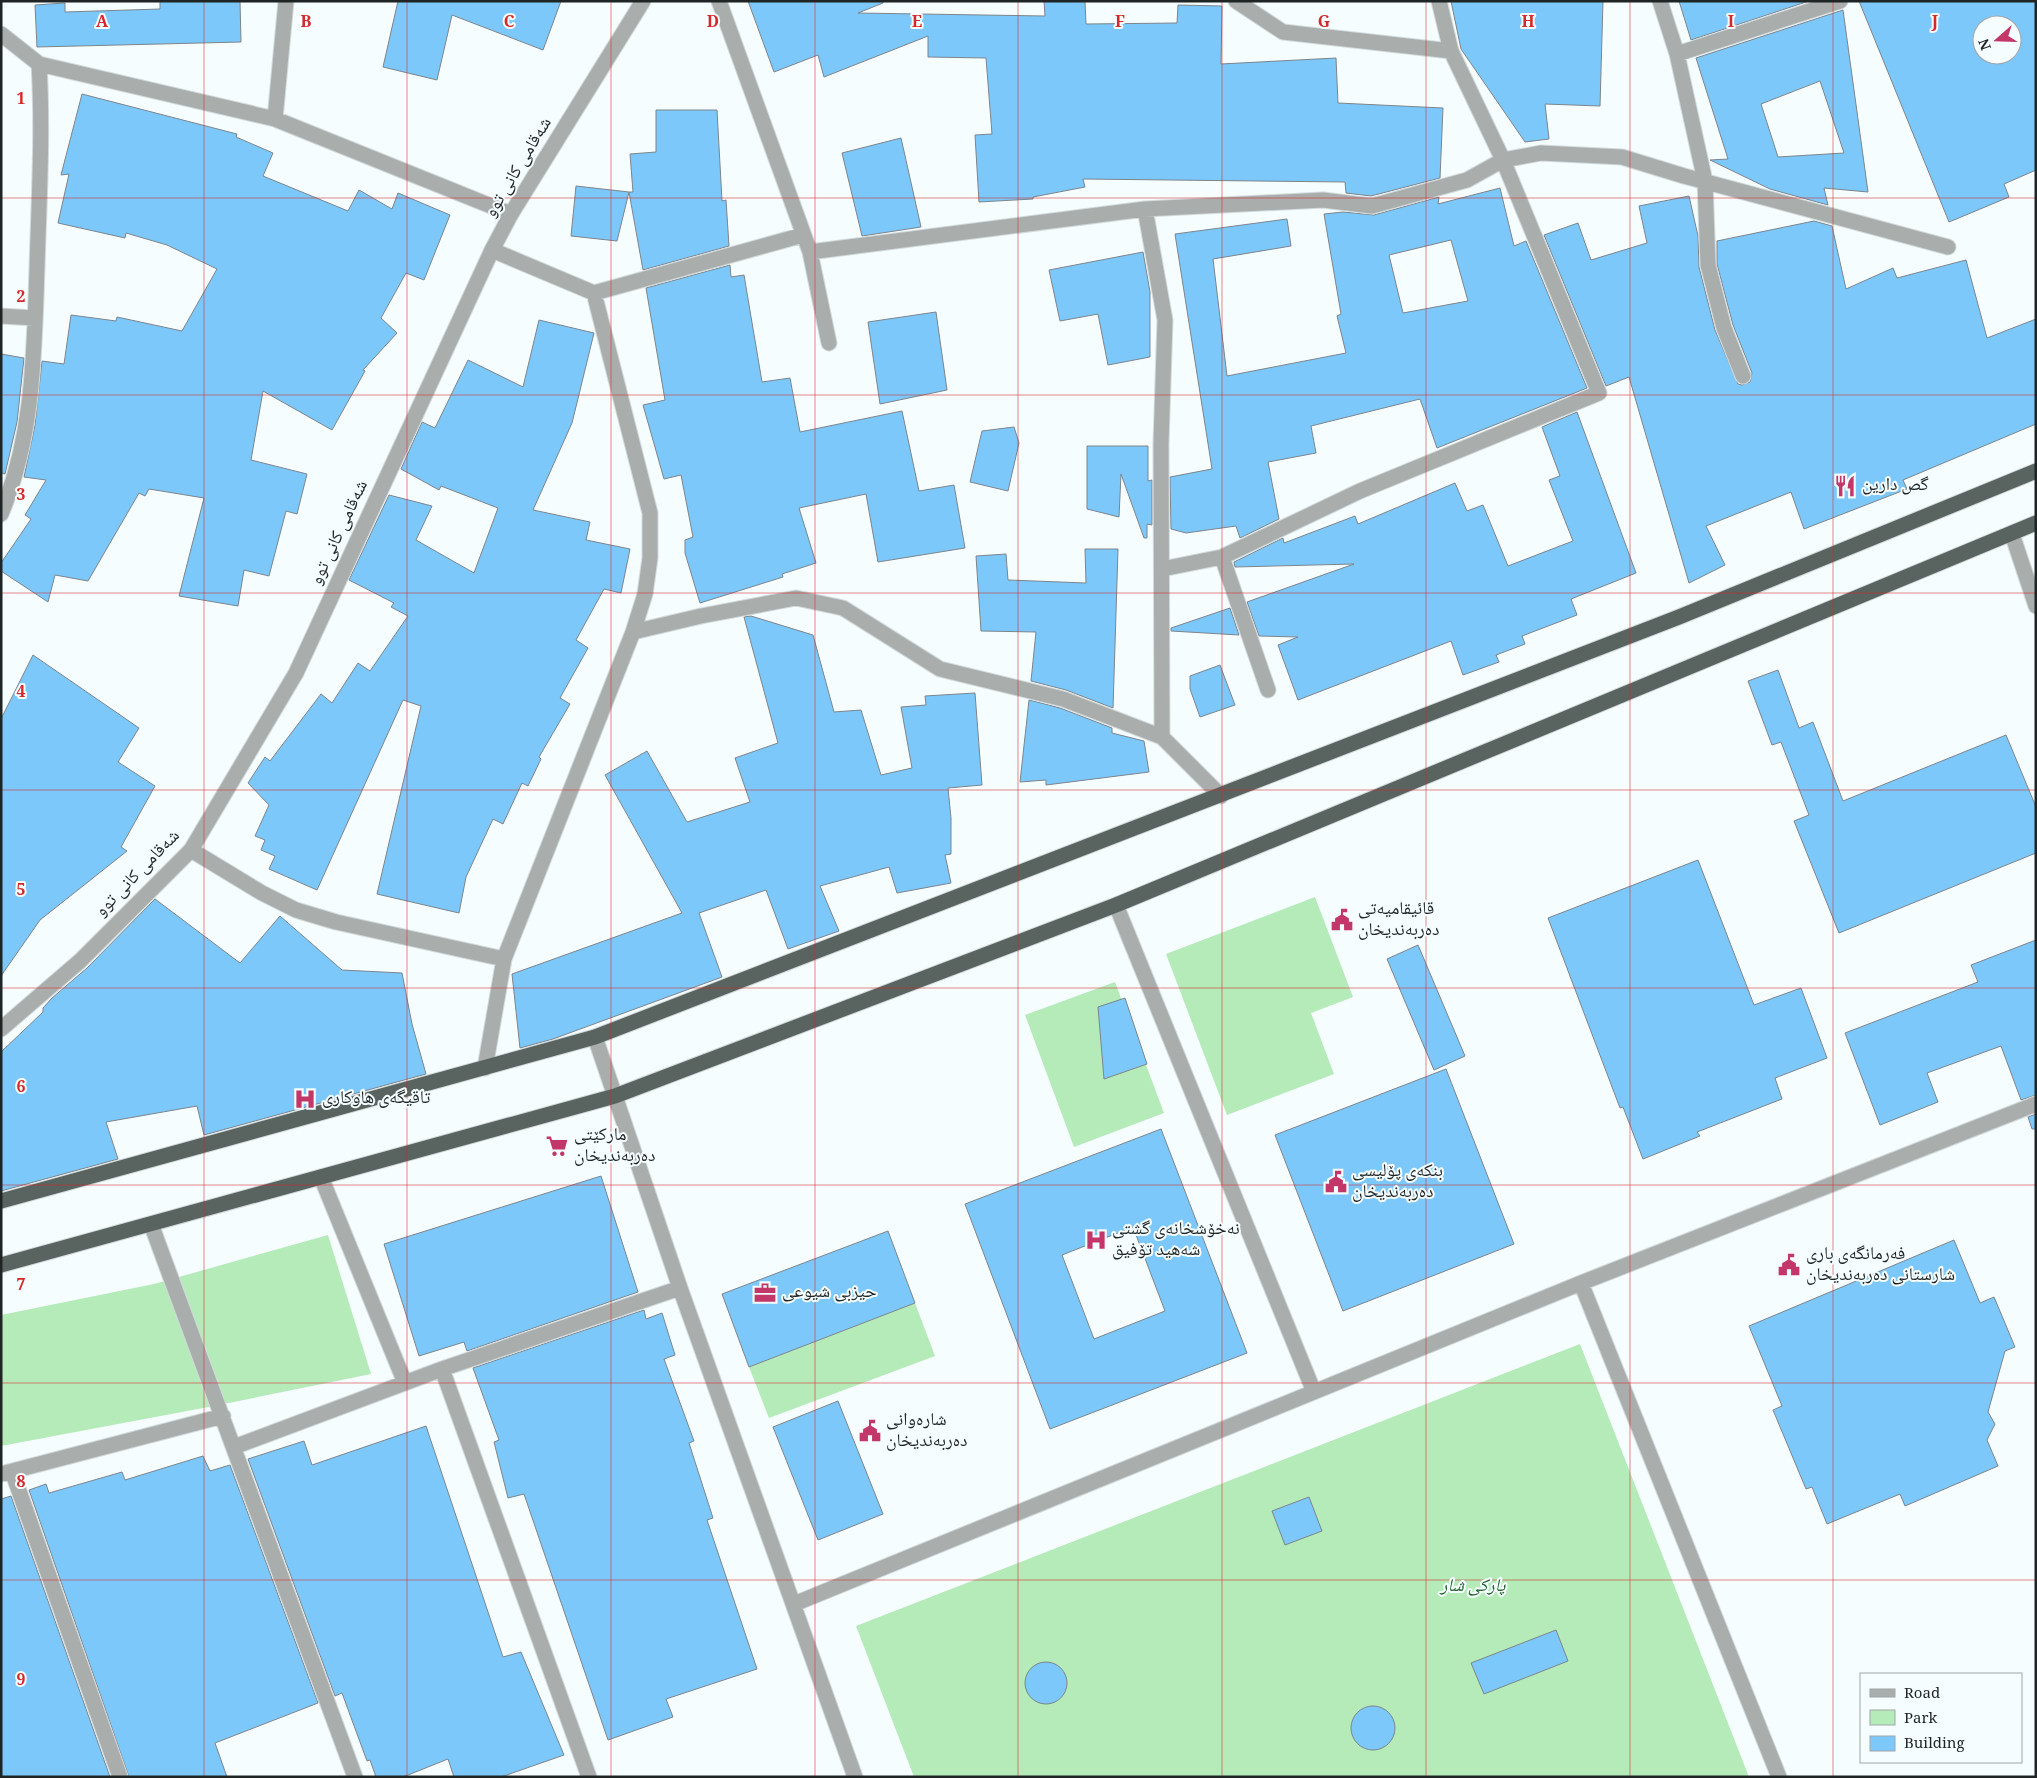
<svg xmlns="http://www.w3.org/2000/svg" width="2037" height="1778" font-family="Georgia,'Noto Naskh Arabic',serif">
<rect width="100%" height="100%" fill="#f5fdff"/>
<path fill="#b5ebb9" d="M 1315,897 L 1353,997 L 1311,1013 L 1334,1074 L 1227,1115 L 1166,954 Z
M 1115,982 L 1164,1113 L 1074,1147 L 1025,1015 Z
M 328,1235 L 371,1374 L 219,1405 L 1,1446 L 1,1315 L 154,1284 Z
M 915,1303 L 935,1356 L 769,1418 L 749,1367 Z
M 1580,1344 L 1749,1777 L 914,1777 L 856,1626 Z"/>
<path fill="#7dc8fa" stroke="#7c858c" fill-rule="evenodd" d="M 160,1 L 240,1 L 241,42 L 37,47 L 35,5 L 65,3 L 65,12 L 160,9 Z
M 398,1 L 561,1 L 543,50 L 452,15 L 437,80 L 383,67 Z
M 748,1 L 883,1 L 883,3 L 858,13 L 1045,16 L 1044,1 L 1085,1 L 1086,24 L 1177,23 L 1178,5 L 1222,6 L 1221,64 L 1336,58 L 1338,103 L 1443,108 L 1440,178 L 1371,196 L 1346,193 L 1345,182 L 1083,179 L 1085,187 L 1033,197 L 1033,199 L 979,202 L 975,135 L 992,134 L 986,58 L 928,57 L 928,36 L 824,77 L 818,55 L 774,72 Z
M 1451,1 L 1603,1 L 1600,106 L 1545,104 L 1549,139 L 1525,142 L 1461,49 Z
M 1679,1 L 1809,1 L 1691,40 Z
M 1859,1 L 2036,1 L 2036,170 L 2004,184 L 2009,197 L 1949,222 ZM 1982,25 L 2012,25 L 2012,55 L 1982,55 Z
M 1843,10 L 1868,192 L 1824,188 L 1828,205 L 1770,189 L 1710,160 L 1728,159 L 1696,58 ZM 1820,81 L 1844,153 L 1778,157 L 1761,104 Z
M 82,94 L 237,134 L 236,137 L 273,153 L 263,176 L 348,211 L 359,190 L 392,209 L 398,193 L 450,215 L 424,280 L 406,273 L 381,318 L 397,333 L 363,370 L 365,371 L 332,430 L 263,391 L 251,460 L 307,474 L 297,514 L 286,511 L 269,576 L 244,570 L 238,606 L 179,596 L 204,498 L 149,489 L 145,496 L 139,493 L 88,581 L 55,575 L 48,602 L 1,571 L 1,563 L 31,519 L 25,515 L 46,480 L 24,477 L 35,425 L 42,361 L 64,364 L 71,315 L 116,321 L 117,317 L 182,331 L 217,269 L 167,245 L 126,233 L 125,238 L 58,223 L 69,174 L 61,175 Z
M 656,110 L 717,110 L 722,201 L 726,200 L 729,246 L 643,270 L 629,192 L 633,192 L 630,154 L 656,152 Z
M 901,138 L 921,227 L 862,236 L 842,153 Z
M 576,186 L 629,192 L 617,241 L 571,236 Z
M 1500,188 L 1514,246 L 1526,241 L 1587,388 L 1437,448 L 1420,399 L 1311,426 L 1316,453 L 1268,462 L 1279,519 L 1240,538 L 1236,526 L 1186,533 L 1171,529 L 1170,477 L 1212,469 L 1175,234 L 1287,219 L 1291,246 L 1213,259 L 1227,376 L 1346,353 L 1337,316 L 1341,314 L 1324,214 L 1343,212 L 1374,215 L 1439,197 L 1438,204 ZM 1451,240 L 1468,301 L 1403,313 L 1389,255 Z
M 1689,196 L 1698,236 L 1699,267 L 1715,330 L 1738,384 L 1742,385 L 1750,382 L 1752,373 L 1733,325 L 1717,264 L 1717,241 L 1814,221 L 1832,226 L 1846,289 L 1893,268 L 1897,278 L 1966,260 L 1987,338 L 2036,319 L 2036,424 L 1903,480 L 1907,489 L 1804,529 L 1791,492 L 1706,526 L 1725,565 L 1689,583 L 1629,377 L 1606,386 L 1544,235 L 1578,223 L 1591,260 L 1647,243 L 1639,206 Z
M 1143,252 L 1150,292 L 1150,357 L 1108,365 L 1098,314 L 1060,321 L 1049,270 Z
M 730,265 L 731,277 L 744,275 L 762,382 L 790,378 L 800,432 L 902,411 L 919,491 L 954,485 L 965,548 L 878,562 L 866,494 L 799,508 L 816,563 L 782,574 L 783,577 L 700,603 L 685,553 L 685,540 L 693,537 L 681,475 L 664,479 L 643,405 L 665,400 L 646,288 Z
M 936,312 L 947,390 L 880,404 L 868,322 Z
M 539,320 L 594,333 L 572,423 L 533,510 L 590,522 L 586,540 L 630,549 L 621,593 L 604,589 L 576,640 L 588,648 L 560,698 L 570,704 L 539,757 L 541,759 L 528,786 L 522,783 L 503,824 L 493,819 L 466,877 L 459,913 L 377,894 L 421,706 L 403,700 L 317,890 L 269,869 L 275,856 L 261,850 L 265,840 L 255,836 L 269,805 L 248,783 L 265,757 L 270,761 L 321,694 L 332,703 L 358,663 L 370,671 L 408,616 L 391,607 L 394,603 L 349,580 L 389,495 L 432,506 L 416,540 L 474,573 L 498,508 L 441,486 L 439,490 L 401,469 L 422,422 L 435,428 L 468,360 L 523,387 Z
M 1,354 L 24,358 L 17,422 L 5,474 L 1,473 Z
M 1577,412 L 1636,573 L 1571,599 L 1577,615 L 1522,636 L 1525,644 L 1496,655 L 1499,662 L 1463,675 L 1451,641 L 1298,700 L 1278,645 L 1298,637 L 1259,636 L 1247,602 L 1354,564 L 1235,567 L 1234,562 L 1283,538 L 1284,543 L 1355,516 L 1358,524 L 1455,483 L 1467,511 L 1483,505 L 1508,566 L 1573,541 L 1549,480 L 1560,476 L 1542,427 Z
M 1014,427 L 1019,443 L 1008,491 L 970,482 L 982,431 Z
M 1087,446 L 1148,446 L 1148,481 L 1152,480 L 1152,525 L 1147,524 L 1147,538 L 1144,538 L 1121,474 L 1119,517 L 1087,509 Z
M 1085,549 L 1118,549 L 1113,708 L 1066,690 L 1031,681 L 1036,632 L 981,631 L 976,556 L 1006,554 L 1008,580 L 1086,583 Z
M 1230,608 L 1239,635 L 1171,631 L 1171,628 Z
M 751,616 L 813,635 L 834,712 L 861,710 L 881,775 L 912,768 L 901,707 L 926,705 L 925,696 L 975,693 L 982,785 L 948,788 L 951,818 L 951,854 L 945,855 L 951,883 L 897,893 L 889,867 L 820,886 L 839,931 L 788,949 L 766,890 L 699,913 L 722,977 L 553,1039 L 520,1048 L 512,974 L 682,913 L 605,775 L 647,751 L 687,822 L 750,802 L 735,758 L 778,743 L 744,617 Z
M 33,655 L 139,728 L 118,762 L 155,786 L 121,847 L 127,851 L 40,920 L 1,976 L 1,719 Z
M 1220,665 L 1235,705 L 1200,717 L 1190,689 L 1190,676 Z
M 1778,670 L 1799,728 L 1813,722 L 1843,801 L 2006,735 L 2036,807 L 2036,853 L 1839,933 L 1794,821 L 1809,815 L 1781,742 L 1772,745 L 1748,681 Z
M 1029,700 L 1060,708 L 1112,728 L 1112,733 L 1144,741 L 1149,772 L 1046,785 L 1046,780 L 1020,782 Z
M 1698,860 L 1754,1005 L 1801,988 L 1827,1058 L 1775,1078 L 1782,1099 L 1697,1132 L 1700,1136 L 1643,1159 L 1623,1107 L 1620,1108 L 1548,918 Z
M 155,899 L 240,963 L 280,916 L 342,970 L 402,973 L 412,1024 L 426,1074 L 204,1135 L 197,1106 L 106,1122 L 118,1159 L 1,1191 L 1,1052 L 43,1012 L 43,1008 L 52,998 L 87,968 Z
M 2036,940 L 2036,1095 L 2021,1100 L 2001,1046 L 1927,1073 L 1938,1102 L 1880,1125 L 1845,1033 L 1978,982 L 1971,965 Z
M 1418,945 L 1465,1056 L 1434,1070 L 1387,959 Z
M 1125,998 L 1147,1064 L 1104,1079 L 1098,1007 Z
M 1446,1069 L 1514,1244 L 1343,1311 L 1275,1135 Z
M 2036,1114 L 2036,1129 L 2032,1129 L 2028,1117 Z
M 1161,1129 L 1247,1353 L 1050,1429 L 965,1204 ZM 1133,1227 L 1165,1311 L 1094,1339 L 1062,1255 Z
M 601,1176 L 638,1292 L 467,1351 L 464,1342 L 419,1356 L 384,1244 Z
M 888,1231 L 915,1303 L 749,1367 L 722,1294 Z
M 1954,1240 L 1980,1303 L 1994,1297 L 2015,1347 L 2005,1351 L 1988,1412 L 1995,1424 L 1987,1440 L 1998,1466 L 1905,1506 L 1900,1494 L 1827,1524 L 1812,1487 L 1806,1489 L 1773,1410 L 1782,1406 L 1749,1326 Z
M 644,1310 L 646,1319 L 662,1313 L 675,1355 L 664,1359 L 694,1441 L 689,1443 L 713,1518 L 707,1520 L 757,1669 L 666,1699 L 673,1717 L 608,1740 L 524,1494 L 508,1498 L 494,1442 L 499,1440 L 473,1368 Z
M 838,1401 L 883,1514 L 818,1540 L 773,1427 Z
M 426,1426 L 503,1657 L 521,1652 L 564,1755 L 501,1777 L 454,1777 L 448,1759 L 403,1777 L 376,1777 L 370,1760 L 367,1761 L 342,1693 L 335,1696 L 248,1459 L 304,1441 L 312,1465 Z
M 203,1456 L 210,1471 L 230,1465 L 318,1703 L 215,1743 L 227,1777 L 129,1777 L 29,1490 L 46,1484 L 49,1493 L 122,1472 L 125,1480 Z
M 11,1496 L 110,1777 L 1,1777 L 1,1499 Z
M 1309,1497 L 1322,1531 L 1285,1545 L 1272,1511 Z
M 1556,1630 L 1568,1661 L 1484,1694 L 1471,1663 Z
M1025 1683a21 21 0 1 1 42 0a21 21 0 1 1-42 0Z
M1351 1728a22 22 0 1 1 44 0a22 22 0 1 1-44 0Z"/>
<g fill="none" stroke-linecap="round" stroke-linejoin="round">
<g stroke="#d3dadc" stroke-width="17">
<path id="minor" d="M 719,1 L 810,252 L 829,343
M 1236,1 L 1283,32 L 1451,51
M 1660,1 L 1677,54 L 1705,181 L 1708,265 L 1724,328 L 1743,376
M 1,34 L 39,64 L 275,119 L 511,214
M 1677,54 L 1840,1
M 275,119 L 286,1
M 1145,209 L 1165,320 L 1161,443 L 1162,737
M 492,250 L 594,293 L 803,235
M 810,252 L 1145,209 L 1323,200 L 1372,206 L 1467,180 L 1503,160 L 1541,153 L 1622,157 L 1684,176 L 1948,247
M 1,316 L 35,318
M 1,514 C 34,436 34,352 37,268 C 39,200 43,132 39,64
M 1222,557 L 1268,690
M 1162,569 L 1222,557 L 1360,491 L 1599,393 L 1503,160 L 1451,51 L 1439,1
M 633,632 L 701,616 L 796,598 L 843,608 L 940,669 L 1063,699 L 1162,737 L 1221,796
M 191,850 L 262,893 L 296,910 L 336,922 L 504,959
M 1116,905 L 1314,1392
M 595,1037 L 680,1288 L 855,1777
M 485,1068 L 504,959 L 633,632 L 645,594 L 650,558 L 650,513 L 594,293
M 321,1177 L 405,1383
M 151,1224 L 355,1777
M 1581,1283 L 1779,1777
M 442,1369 L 589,1777
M 234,1447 L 442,1369 L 680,1288
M 12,1471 L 120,1777
M 1,1474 L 223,1416
M 794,1604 L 1581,1283 L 2036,1104"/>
</g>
<g stroke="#d3dadc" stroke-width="17">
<path id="tertiary" d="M 2012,534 L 2036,606
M 1,1029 L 80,961 L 191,850 L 296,673 L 492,250 L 511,214 L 643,1"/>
</g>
<g stroke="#d3dadc" stroke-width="17">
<path id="trunk" d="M 1,1201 L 595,1037 L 1679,617 L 2036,471
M 1,1265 L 615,1096 L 1116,905 L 2036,523"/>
</g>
<use href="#minor" stroke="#a9aead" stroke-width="15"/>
<use href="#tertiary" stroke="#a9aead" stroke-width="15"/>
<use href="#trunk" stroke="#596460" stroke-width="15"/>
</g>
<path fill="none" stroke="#d62828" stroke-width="1" stroke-opacity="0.55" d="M 204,1 L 204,1777M 407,1 L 407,1777M 611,1 L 611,1777M 815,1 L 815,1777M 1018,1 L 1018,1777M 1222,1 L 1222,1777M 1426,1 L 1426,1777M 1630,1 L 1630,1777M 1833,1 L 1833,1777M 1,198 L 2036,198M 1,395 L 2036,395M 1,593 L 2036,593M 1,790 L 2036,790M 1,988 L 2036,988M 1,1185 L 2036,1185M 1,1383 L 2036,1383M 1,1580 L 2036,1580"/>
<defs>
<g id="restaurant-bare" transform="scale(1.725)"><path d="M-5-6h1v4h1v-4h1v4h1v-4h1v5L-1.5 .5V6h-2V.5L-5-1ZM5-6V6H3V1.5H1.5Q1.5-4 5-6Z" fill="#c23668" stroke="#f5fdff" stroke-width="2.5" paint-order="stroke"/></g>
<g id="civic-bare" transform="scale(1.725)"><path d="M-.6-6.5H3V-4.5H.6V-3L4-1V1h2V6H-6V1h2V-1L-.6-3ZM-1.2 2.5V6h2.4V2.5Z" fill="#c23668" stroke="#f5fdff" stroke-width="2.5" paint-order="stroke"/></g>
<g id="hospital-bare" transform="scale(1.725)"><path d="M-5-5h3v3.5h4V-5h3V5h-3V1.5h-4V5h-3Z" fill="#c23668" stroke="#f5fdff" stroke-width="2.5" paint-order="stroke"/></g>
<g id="supermarket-bare" transform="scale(1.725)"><path d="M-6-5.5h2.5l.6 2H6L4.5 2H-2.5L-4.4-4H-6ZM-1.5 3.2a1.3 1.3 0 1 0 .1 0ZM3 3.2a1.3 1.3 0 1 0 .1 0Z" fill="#c23668" stroke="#f5fdff" stroke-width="2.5" paint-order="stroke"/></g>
<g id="office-bare" transform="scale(1.725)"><path d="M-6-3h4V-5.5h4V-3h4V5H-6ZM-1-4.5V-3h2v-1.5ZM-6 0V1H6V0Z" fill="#c23668" stroke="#f5fdff" stroke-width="2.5" paint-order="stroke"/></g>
</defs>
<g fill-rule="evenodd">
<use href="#restaurant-bare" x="1845" y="486"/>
<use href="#civic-bare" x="1342" y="920"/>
<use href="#hospital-bare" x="305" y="1099"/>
<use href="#supermarket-bare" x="557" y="1146"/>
<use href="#civic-bare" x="1336" y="1182"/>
<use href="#hospital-bare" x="1096" y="1240"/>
<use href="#civic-bare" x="1789" y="1265"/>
<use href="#office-bare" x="765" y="1293"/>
<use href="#civic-bare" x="870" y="1431"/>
</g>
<g text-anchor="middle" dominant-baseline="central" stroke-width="4" stroke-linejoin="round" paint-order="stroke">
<g font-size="18" fill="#1f2425" stroke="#f5fdff">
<text transform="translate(519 168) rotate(-59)">شەقامی کانی توو</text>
<text transform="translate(340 533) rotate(-65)">شەقامی کانی توو</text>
<text transform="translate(138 874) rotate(-46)">شەقامی کانی توو</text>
</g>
<g font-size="18" fill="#1f2425" stroke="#f5fdff" text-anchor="start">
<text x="1862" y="486">گص دارین</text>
<text x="1358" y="910">قائیقامیەتی<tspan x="1358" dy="21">دەربەندیخان</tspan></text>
<text x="322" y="1099">تاقیگەی هاوکاری</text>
<text x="574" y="1136">مارکێتی<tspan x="574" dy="21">دەربەندیخان</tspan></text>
<text x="1352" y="1172">بنکەی پۆلیسی<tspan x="1352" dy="21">دەربەندیخان</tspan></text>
<text x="1112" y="1230">نەخۆشخانەی گشتی<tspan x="1112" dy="21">شەهید تۆفیق</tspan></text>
<text x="1806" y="1255">فەرمانگەی باری<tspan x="1806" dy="21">شارستانی دەربەندیخان</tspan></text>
<text x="782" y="1293">حیزبی شیوعی</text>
<text x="886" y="1421">شارەوانی<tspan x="886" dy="21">دەربەندیخان</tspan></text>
</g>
<g font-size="18" font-style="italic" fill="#21612b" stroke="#f5fdff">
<text x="1473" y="1587">پاركى شار</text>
</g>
</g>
<g font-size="16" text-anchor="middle" font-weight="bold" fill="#d62828" stroke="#f5fdff" stroke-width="4" stroke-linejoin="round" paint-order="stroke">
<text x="102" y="27">A</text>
<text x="306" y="27">B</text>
<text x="509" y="27">C</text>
<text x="713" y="27">D</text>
<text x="917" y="27">E</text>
<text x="1120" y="27">F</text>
<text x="1324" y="27">G</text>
<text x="1528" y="27">H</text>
<text x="1731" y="27">I</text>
<text x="1935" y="27">J</text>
<text x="21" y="104">1</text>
<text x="21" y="302">2</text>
<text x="21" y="500">3</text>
<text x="21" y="697">4</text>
<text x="21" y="895">5</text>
<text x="21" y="1092">6</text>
<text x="21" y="1290">7</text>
<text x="21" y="1487">8</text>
<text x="21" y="1685">9</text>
</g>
<rect width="2037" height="1778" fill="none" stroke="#1f2425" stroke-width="5"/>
<rect x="1860" y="1673" width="162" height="90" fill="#f5fdff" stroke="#9fa6a8"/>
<rect x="1870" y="1689" width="25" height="8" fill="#a9aead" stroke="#9fa6a8"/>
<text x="1904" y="1698" font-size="15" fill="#1f2425">Road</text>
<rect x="1870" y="1710" width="25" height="15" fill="#b5ebb9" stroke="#9fa6a8"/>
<text x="1904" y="1723" font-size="15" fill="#1f2425">Park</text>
<rect x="1870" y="1736" width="25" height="15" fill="#7dc8fa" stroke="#9fa6a8"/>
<text x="1904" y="1748" font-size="15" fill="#1f2425">Building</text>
<g transform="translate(1997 40) rotate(250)"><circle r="24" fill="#f5fdff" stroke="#9fa6a8"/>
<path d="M0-4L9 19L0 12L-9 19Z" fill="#c23668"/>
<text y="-8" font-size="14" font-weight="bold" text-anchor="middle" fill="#1f2425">N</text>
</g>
</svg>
